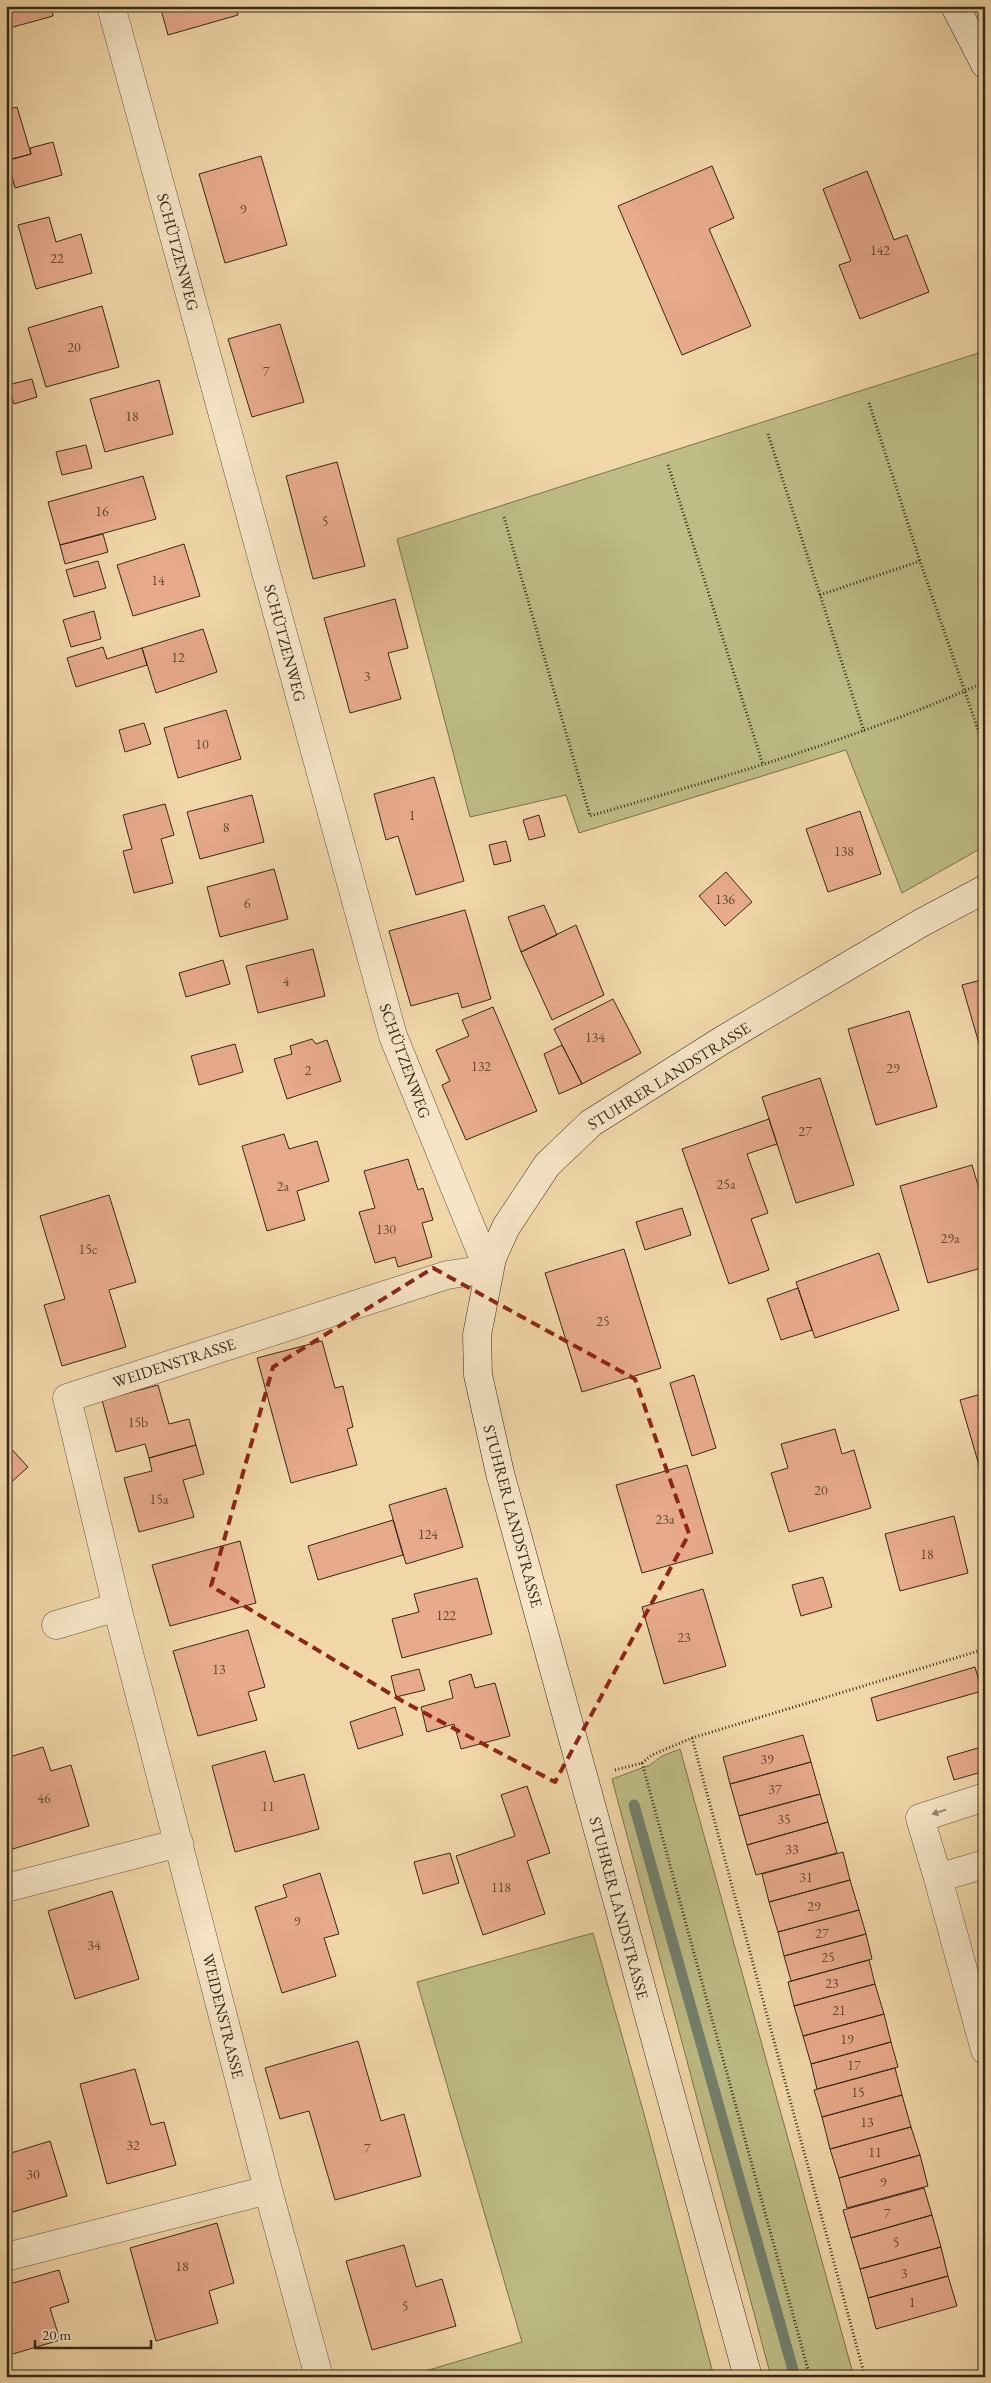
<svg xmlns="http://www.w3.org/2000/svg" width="991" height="2383" font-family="'EB Garamond',serif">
<rect width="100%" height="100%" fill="#f1d7a8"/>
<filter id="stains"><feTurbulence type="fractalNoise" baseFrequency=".004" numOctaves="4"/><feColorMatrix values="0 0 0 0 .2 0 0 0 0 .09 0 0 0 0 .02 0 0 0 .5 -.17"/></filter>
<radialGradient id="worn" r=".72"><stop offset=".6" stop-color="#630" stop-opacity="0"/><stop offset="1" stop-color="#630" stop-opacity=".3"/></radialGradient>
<path fill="#bebd85" stroke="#797350" d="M 985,351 L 985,846 L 902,893 L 846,750 L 579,833 L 566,795 L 470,817 L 397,539 Z
M 680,1749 L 854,2377 L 771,2377 L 612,1779 L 650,1765 L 662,1756 Z
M 593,1933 L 644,2114 L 714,2377 L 406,2377 L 522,2342 L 417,1982 Z"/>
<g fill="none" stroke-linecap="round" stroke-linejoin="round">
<path stroke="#72806d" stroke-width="11" d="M 634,1805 L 795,2377"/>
</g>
<path fill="#e7aa8b" stroke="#34291b" d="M 6,6 L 51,6 L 53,16 L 6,29 Z
M 160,6 L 236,6 L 238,15 L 168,35 Z
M 17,107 L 31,154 L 6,161 L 6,110 Z
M 53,142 L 62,175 L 15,188 L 8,160 L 31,154 L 30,148 Z
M 261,156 L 287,245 L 225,263 L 199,174 Z
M 712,166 L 734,218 L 709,229 L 751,326 L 682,355 L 618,206 Z
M 867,171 L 894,240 L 907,235 L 929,292 L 860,319 L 839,265 L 851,261 L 823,189 Z
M 49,217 L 56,242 L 81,234 L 92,273 L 36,289 L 18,225 Z
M 102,306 L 119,367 L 46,387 L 28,328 Z
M 280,324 L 304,402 L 252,417 L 228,339 Z
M 32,379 L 37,397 L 14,404 L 8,385 Z
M 159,380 L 173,434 L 105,452 L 90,399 Z
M 86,445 L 92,468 L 62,475 L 56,452 Z
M 337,462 L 365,566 L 313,579 L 286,476 Z
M 143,476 L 156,519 L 60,545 L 48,502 Z
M 103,534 L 108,552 L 65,564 L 60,545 Z
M 184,544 L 200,596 L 133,616 L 117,565 Z
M 98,561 L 106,588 L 74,597 L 66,570 Z
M 395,599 L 408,648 L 388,653 L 401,699 L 350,713 L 324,618 Z
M 94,611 L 101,639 L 71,647 L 63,620 Z
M 203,629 L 217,672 L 156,693 L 142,648 Z
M 103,647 L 107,659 L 142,648 L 147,665 L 76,687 L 67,658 Z
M 226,710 L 241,759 L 178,778 L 164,728 Z
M 144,723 L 151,744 L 125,752 L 119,730 Z
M 434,777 L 464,881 L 416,895 L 398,836 L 386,840 L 374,794 Z
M 252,795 L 264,842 L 200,859 L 187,812 Z
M 165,804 L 174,835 L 161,839 L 173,883 L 134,893 L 123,851 L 132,849 L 123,815 Z
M 860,811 L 881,874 L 828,892 L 806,829 Z
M 539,815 L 545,836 L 529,840 L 523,820 Z
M 506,841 L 511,861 L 494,865 L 489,845 Z
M 274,869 L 288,919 L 220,937 L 207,887 Z
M 726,872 L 752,902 L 725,926 L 699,896 Z
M 544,905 L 557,935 L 521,952 L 508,917 Z
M 465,910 L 491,999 L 462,1008 L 458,993 L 411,1006 L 389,931 Z
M 576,925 L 604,995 L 552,1020 L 521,952 Z
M 313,949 L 325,996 L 258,1013 L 246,966 Z
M 223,960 L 230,984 L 186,997 L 179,973 Z
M 985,979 L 985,1064 L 962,985 Z
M 613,999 L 641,1053 L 582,1084 L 554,1029 Z
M 493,1007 L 537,1111 L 466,1140 L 442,1085 L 450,1081 L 436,1050 L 469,1036 L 462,1020 Z
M 909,1011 L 937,1107 L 876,1125 L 848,1029 Z
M 312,1039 L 316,1044 L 327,1040 L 341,1081 L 287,1099 L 274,1059 L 292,1054 L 290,1046 Z
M 235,1044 L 243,1072 L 199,1085 L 191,1056 Z
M 562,1045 L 582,1084 L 559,1094 L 544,1054 Z
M 820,1078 L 854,1185 L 796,1203 L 762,1097 Z
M 769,1119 L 777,1144 L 747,1154 L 768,1213 L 751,1219 L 769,1270 L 729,1284 L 682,1149 Z
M 284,1134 L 289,1149 L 317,1141 L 329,1181 L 297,1191 L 305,1220 L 267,1231 L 242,1146 Z
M 408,1159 L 418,1190 L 423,1188 L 433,1220 L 422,1223 L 432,1257 L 398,1267 L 395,1257 L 375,1263 L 359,1212 L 375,1208 L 364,1171 Z
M 972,1165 L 985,1209 L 985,1267 L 928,1283 L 900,1186 Z
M 109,1195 L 136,1282 L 109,1290 L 126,1347 L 62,1366 L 44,1305 L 65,1299 L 40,1216 Z
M 682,1208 L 691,1235 L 645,1250 L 636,1222 Z
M 624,1249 L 661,1368 L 582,1392 L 545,1273 Z
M 879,1253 L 899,1310 L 815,1338 L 796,1282 Z
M 798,1288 L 812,1330 L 781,1340 L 767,1299 Z
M 322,1341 L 335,1388 L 343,1386 L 353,1427 L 347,1429 L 357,1465 L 291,1483 L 257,1358 Z
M 694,1375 L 716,1448 L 692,1456 L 670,1383 Z
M 158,1385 L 169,1424 L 189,1419 L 196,1445 L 149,1458 L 145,1444 L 116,1452 L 102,1400 Z
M 985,1393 L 985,1486 L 960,1400 Z
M 835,1429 L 842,1454 L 854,1450 L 871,1508 L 789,1532 L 771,1473 L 788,1468 L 781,1444 Z
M 6,1443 L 28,1467 L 6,1487 Z
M 196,1445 L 204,1474 L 183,1480 L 194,1517 L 139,1532 L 124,1478 L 152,1471 L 149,1458 Z
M 687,1465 L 713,1553 L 642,1573 L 616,1485 Z
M 446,1488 L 463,1547 L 406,1564 L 389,1505 Z
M 954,1516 L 968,1573 L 900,1591 L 885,1534 Z
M 393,1520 L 403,1555 L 318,1580 L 308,1546 Z
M 240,1541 L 256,1603 L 170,1626 L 152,1565 Z
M 823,1577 L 832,1607 L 801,1616 L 792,1585 Z
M 477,1578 L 492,1634 L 402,1658 L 392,1619 L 419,1612 L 414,1594 Z
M 703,1589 L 726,1666 L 664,1684 L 642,1607 Z
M 248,1630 L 265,1687 L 248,1692 L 257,1720 L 198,1736 L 173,1651 Z
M 975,1667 L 982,1691 L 877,1721 L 871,1698 Z
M 419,1669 L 425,1690 L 396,1697 L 391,1676 Z
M 471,1674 L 475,1688 L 495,1683 L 510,1736 L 461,1749 L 454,1724 L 427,1732 L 421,1707 L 453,1698 L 449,1681 Z
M 395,1707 L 403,1735 L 358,1749 L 350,1722 Z
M 803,1735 L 811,1762 L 730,1784 L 723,1757 Z
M 985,1746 L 985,1771 L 954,1780 L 947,1757 Z
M 43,1747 L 51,1771 L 71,1765 L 89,1826 L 6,1851 L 6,1758 Z
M 265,1751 L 274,1782 L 304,1774 L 319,1829 L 235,1852 L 212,1766 Z
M 811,1762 L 820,1794 L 739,1816 L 730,1784 Z
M 527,1786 L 550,1853 L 527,1861 L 545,1914 L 483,1935 L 456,1856 L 515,1836 L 501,1795 Z
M 820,1794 L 828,1822 L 747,1845 L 739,1816 Z
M 828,1822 L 837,1853 L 756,1875 L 747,1845 Z
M 843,1852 L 850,1880 L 769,1902 L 762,1874 Z
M 450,1853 L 459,1883 L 423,1894 L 414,1862 Z
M 320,1873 L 339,1934 L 324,1938 L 336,1976 L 282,1993 L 255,1907 L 287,1897 L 283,1885 Z
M 850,1880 L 859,1910 L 778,1932 L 769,1902 Z
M 112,1891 L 139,1979 L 75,1999 L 48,1911 Z
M 859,1910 L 866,1934 L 784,1956 L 778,1932 Z
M 866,1934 L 872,1959 L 791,1981 L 784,1956 Z
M 869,1960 L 875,1984 L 794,2006 L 788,1982 Z
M 875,1984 L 884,2014 L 803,2036 L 794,2006 Z
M 884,2014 L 891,2042 L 811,2064 L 803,2036 Z
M 358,2041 L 381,2121 L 404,2114 L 421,2176 L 335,2200 L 309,2111 L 280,2119 L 265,2068 Z
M 891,2042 L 898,2067 L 817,2089 L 811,2064 Z
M 895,2068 L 902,2095 L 822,2117 L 814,2090 Z
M 135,2069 L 151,2125 L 164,2122 L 176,2165 L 107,2184 L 80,2084 Z
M 902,2095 L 911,2127 L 830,2149 L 822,2117 Z
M 911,2127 L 920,2155 L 839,2178 L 830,2149 Z
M 6,2139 L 11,2153 L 50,2141 L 67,2196 L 6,2214 Z
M 920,2155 L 928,2186 L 847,2208 L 839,2178 Z
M 924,2188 L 932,2215 L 851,2238 L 843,2210 Z
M 932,2215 L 941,2247 L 860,2269 L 851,2238 Z
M 217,2223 L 234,2283 L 209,2291 L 218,2323 L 156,2341 L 130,2248 Z
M 404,2245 L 416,2287 L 442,2279 L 456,2326 L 372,2350 L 346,2261 Z
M 941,2247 L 948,2276 L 868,2298 L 860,2269 Z
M 59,2270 L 69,2302 L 50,2308 L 60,2340 L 6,2356 L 6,2285 Z
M 948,2276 L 957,2306 L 876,2329 L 868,2298 Z"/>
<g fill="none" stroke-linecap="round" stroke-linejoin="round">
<g stroke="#63543e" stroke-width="29">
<path id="minor" d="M 111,6 L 393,1036 L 488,1269 L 447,1275 L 67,1398 L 117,1607 L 268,2190 L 319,2377
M 56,1625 L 117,1607
M 985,1797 L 920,1818 L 938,1878 L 985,1864
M 938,1878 L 985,2050
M 6,1888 L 179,1843
M 6,2257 L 268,2190"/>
</g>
<g stroke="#34291b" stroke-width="29">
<path id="secondary" d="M 955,6 L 985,64
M 748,2377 L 500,1473 L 478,1375 L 477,1335 L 492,1258 L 506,1227 L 547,1165 L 591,1123 L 721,1041 L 853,963 L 921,923 L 985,889"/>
</g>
<path stroke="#34291b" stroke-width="3" stroke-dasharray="1 2.5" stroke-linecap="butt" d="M 869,403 L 920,561 L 985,750
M 768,434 L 864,731
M 668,465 L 763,765
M 504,517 L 590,816 C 723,777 858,739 985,682
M 820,595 L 920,561
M 692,1738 L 865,2377
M 642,1763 L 652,1755 L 692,1738 L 985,1649
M 615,1770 L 642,1763 L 810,2377"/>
<use href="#minor" stroke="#f6e5c6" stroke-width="28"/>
<use href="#secondary" stroke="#f6e5c6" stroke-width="28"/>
</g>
<defs><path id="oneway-solid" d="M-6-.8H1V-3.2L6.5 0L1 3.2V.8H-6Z" transform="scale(1.25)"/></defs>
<use fill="#958770" href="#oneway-solid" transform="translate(939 1812) rotate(162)"/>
<path fill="none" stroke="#8f2418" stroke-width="4" stroke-dasharray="10 6" stroke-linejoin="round" d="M 433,1268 L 635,1379 L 689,1534 L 555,1782 L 404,1702 L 211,1586 L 273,1367 Z"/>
<g text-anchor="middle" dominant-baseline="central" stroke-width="4" stroke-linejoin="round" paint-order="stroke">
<g font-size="14" fill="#614937">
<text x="243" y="209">9</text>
<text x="880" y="250">142</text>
<text x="57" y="258">22</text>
<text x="74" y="347">20</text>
<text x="266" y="371">7</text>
<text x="132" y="416">18</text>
<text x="102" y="511">16</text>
<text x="325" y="521">5</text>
<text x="158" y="580">14</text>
<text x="178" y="657">12</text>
<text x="367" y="676">3</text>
<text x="202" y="744">10</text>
<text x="412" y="815">1</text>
<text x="226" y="827">8</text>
<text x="844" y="851">138</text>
<text x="725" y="899">136</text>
<text x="247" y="903">6</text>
<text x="286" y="981">4</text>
<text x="595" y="1037">134</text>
<text x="481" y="1066">132</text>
<text x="893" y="1068">29</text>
<text x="308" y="1070">2</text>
<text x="805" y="1131">27</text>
<text x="726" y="1184">25a</text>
<text x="283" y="1186">2a</text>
<text x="386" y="1229">130</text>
<text x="950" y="1238">29a</text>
<text x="88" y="1249">15c</text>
<text x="603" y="1321">25</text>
<text x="138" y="1422">15b</text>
<text x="821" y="1490">20</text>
<text x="159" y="1499">15a</text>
<text x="665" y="1519">23a</text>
<text x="428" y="1534">124</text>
<text x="927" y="1554">18</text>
<text x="446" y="1615">122</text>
<text x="684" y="1637">23</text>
<text x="219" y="1669">13</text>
<text x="767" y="1759">39</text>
<text x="775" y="1789">37</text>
<text x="44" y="1798">46</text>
<text x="268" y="1806">11</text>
<text x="784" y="1819">35</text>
<text x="792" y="1849">33</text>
<text x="806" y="1877">31</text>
<text x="501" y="1887">118</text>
<text x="814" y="1906">29</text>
<text x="297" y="1921">9</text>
<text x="822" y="1933">27</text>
<text x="94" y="1945">34</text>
<text x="828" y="1957">25</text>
<text x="832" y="1983">23</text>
<text x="839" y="2010">21</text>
<text x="847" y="2039">19</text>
<text x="854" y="2065">17</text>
<text x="858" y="2092">15</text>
<text x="867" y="2122">13</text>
<text x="133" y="2145">32</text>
<text x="367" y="2148">7</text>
<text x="875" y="2152">11</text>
<text x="33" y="2174">30</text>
<text x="883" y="2182">9</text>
<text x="887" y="2213">7</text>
<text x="896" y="2242">5</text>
<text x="182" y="2266">18</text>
<text x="904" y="2273">3</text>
<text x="912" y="2302">1</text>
<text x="405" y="2306">5</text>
</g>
<g font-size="16" fill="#34291b" stroke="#f6e5c6">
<text transform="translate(178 252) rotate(75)">SCHÜTZENWEG</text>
<text transform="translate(285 643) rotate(75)">SCHÜTZENWEG</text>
<text transform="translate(405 1061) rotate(70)">SCHÜTZENWEG</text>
<text transform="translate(669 1076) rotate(-32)">STUHRER LANDSTRASSE</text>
<text transform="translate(174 1363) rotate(-18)">WEIDENSTRASSE</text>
<text transform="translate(513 1516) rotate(75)">STUHRER LANDSTRASSE</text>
<text transform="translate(619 1908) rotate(75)">STUHRER LANDSTRASSE</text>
<text transform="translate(223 2016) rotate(76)">WEIDENSTRASSE</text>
</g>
</g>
<rect width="991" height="2383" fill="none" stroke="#f1d7a8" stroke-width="25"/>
<rect x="8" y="8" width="976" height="2368" fill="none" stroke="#34291b" stroke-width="2.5"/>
<rect x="12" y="12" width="966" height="2358" fill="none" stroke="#34291b"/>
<path d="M35 2340v8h116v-8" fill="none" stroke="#34291b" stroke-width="2.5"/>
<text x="42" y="2340" font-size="15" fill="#34291b" stroke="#f6e5c6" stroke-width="4" paint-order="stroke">20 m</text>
<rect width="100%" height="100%" filter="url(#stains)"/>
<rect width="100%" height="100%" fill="url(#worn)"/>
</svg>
